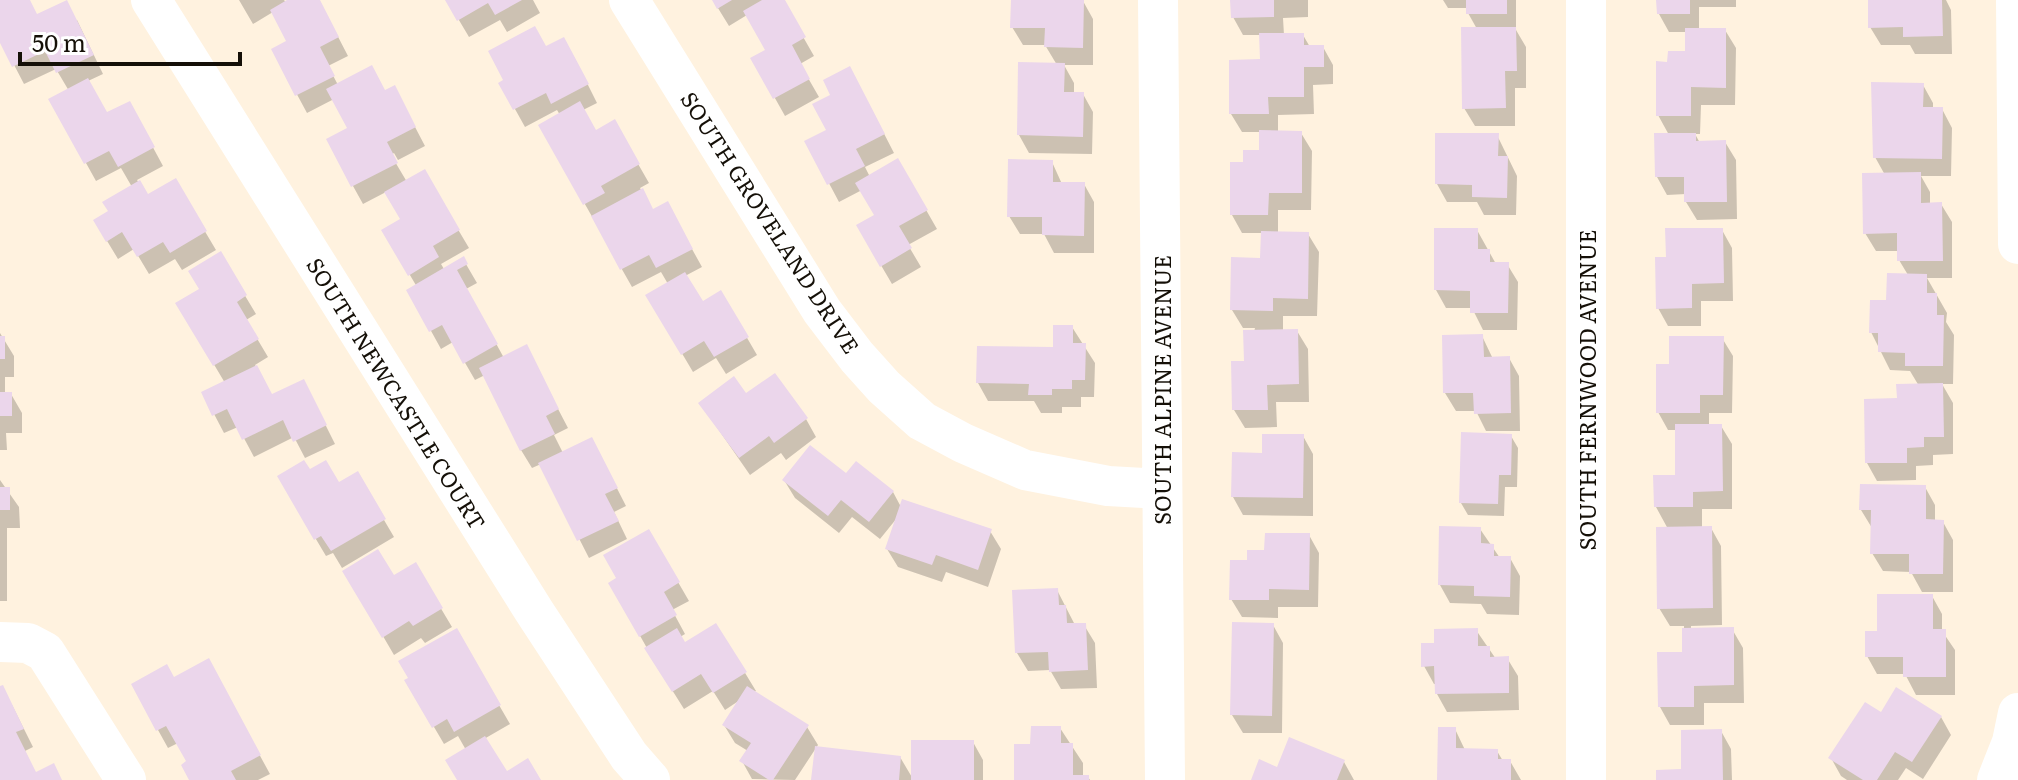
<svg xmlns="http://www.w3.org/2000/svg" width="2018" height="780" font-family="Literata,serif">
<rect width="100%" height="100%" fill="#fff2df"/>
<path fill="#0003" d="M 0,0 L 29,0 L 37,16 L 77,20 L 103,74 L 88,81 L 107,115 L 129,103 L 163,166 L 137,180 L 148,197 L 175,181 L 216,250 L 182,270 L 175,259 L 149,274 L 134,249 L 118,259 L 95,221 L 111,212 L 132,187 L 121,168 L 96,181 L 51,100 L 69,91 L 56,69 L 24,84 L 0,38 Z
M 239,0 L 284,0 L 287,4 L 289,0 L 319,0 L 348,56 L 328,66 L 338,85 L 385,93 L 404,106 L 425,146 L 398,160 L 394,153 L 391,155 L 407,182 L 424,172 L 469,248 L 441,264 L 444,269 L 463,259 L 477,283 L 466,289 L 504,358 L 534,363 L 568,428 L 554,435 L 563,453 L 601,457 L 626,506 L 614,512 L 627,539 L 589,558 L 541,464 L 532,468 L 521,450 L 485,375 L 475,380 L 453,342 L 441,349 L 409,291 L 417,287 L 384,231 L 403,220 L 386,192 L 363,204 L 353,186 L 329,140 L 350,129 L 334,99 L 307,113 L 273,50 L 289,42 L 273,12 L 253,24 Z
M 447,0 L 533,0 L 540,13 L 507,32 L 500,20 L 469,37 Z
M 713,0 L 782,0 L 814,56 L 800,64 L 819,97 L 785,116 L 753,59 L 768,51 L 747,15 L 729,26 Z
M 1013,0 L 1083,1 L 1093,19 L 1093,65 L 1064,65 L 1074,83 L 1074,94 L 1083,94 L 1093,112 L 1092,154 L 1029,153 L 1019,135 L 1057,65 L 1045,45 L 1023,45 L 1012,27 Z
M 1232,0 L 1308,0 L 1308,17 L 1283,18 L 1284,35 L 1303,35 L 1310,47 L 1323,47 L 1333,65 L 1333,84 L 1313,85 L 1314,114 L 1278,115 L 1278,132 L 1301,133 L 1312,151 L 1311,210 L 1278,210 L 1278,233 L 1308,234 L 1319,252 L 1317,316 L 1283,316 L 1283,331 L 1297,331 L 1308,349 L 1309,402 L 1276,402 L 1277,427 L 1245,428 L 1234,410 L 1255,328 L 1243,328 L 1232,310 L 1262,260 L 1263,233 L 1242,233 L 1232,215 L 1245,164 L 1261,152 L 1261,132 L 1242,132 L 1231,114 L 1262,61 L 1261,35 L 1243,35 L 1233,17 Z
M 1443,0 L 1516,0 L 1516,30 L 1526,47 L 1526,88 L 1515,88 L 1515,126 L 1475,126 L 1464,108 L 1477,29 L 1468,13 L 1468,8 L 1448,8 Z
M 1658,0 L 1736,0 L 1736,7 L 1699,7 L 1699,30 L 1725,30 L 1736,48 L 1735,105 L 1701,105 L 1700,134 L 1695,134 L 1700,143 L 1725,142 L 1736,160 L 1737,219 L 1697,220 L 1686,202 L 1686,194 L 1667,195 L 1657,177 L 1669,135 L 1658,115 L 1669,64 L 1687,53 L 1687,32 L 1669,32 L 1659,14 Z
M 1870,0 L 1946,0 L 1951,10 L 1952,54 L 1915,54 L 1910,45 L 1881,45 L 1870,27 Z
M 546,49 L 574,57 L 597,103 L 583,110 L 595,132 L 614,122 L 649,183 L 640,188 L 653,211 L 677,222 L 702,267 L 685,276 L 702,304 L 721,293 L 757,355 L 726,374 L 716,358 L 693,372 L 648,296 L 668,284 L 661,272 L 632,287 L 540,125 L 560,115 L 557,110 L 525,127 L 501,84 Z
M 1923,85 L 1933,103 L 1933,109 L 1942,109 L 1952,128 L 1951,176 L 1921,176 L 1930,192 L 1930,204 L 1941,204 L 1952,222 L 1952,278 L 1927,278 L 1947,313 L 1946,322 L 1954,335 L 1953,384 L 1942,384 L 1953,403 L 1953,454 L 1933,455 L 1933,465 L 1916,466 L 1916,480 L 1877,481 L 1867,463 L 1899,400 L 1919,386 L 1910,371 L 1890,370 L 1871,332 L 1908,275 L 1899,260 L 1899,251 L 1876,251 L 1865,233 L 1885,175 L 1875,157 Z
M 860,87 L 894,153 L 865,167 L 870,177 L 898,161 L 937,229 L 908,245 L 921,267 L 892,284 L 858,226 L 877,216 L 862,190 L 839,202 L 807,142 L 829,131 Z
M 1497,135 L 1517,176 L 1516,215 L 1484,215 L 1477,202 L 1447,202 L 1437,184 Z
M 1052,162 L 1062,184 L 1084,184 L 1094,202 L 1094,253 L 1054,253 L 1044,234 L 1020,234 L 1009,216 Z
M 1477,230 L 1496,264 L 1507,264 L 1518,282 L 1517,330 L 1483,330 L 1472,308 L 1446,308 L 1436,290 Z
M 1722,230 L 1732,248 L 1733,301 L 1701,301 L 1701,326 L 1668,326 L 1658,308 L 1668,259 Z
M 220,254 L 256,314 L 246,320 L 268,357 L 255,365 L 272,396 L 313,400 L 335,444 L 305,458 L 294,437 L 254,457 L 238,427 L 224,433 L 203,393 L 225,383 L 178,304 L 201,290 Z
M 1072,327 L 1095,363 L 1094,397 L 1081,397 L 1081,407 L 1062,407 L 1062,413 L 1041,413 L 1034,401 L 988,401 L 978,383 L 1055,349 Z
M 0,333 L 14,356 L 14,377 L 5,377 L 5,394 L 11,394 L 22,413 L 22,433 L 6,433 L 7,450 L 0,450 Z
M 1482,336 L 1493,359 L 1509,358 L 1519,376 L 1520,431 L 1486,431 L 1476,411 L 1456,411 L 1445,393 Z
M 1722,338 L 1733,356 L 1732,413 L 1709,413 L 1709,426 L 1721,426 L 1732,444 L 1732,509 L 1702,509 L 1702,528 L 1711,528 L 1721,546 L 1722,625 L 1691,626 L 1691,630 L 1732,629 L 1743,648 L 1744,703 L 1704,703 L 1704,725 L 1670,725 L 1660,707 L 1684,654 L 1684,626 L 1670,626 L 1659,608 L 1668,529 L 1656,507 L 1677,477 L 1677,430 L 1668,430 L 1658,412 L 1670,366 Z
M 746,396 L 806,419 L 816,437 L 786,460 L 781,453 L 750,475 L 700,403 Z
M 1303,436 L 1313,454 L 1313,516 L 1243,515 L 1233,497 L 1264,455 Z
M 1511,436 L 1518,448 L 1517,487 L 1505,487 L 1504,516 L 1468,515 L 1461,503 Z
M 309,472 L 338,485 L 357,474 L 394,537 L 342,568 L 333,553 L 326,556 L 279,477 Z
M 846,476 L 893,492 L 901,507 L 990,531 L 1001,549 L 988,587 L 946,572 L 942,582 L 898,567 L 887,549 L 897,518 L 880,539 L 852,517 L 839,533 L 795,498 L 784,480 Z
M 0,480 L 19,507 L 20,528 L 7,528 L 7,601 L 0,601 Z
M 1925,487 L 1935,505 L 1935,521 L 1943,522 L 1953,540 L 1953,592 L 1922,592 L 1911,572 L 1883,571 L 1872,553 L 1872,528 L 1861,510 Z
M 1480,529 L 1500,558 L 1510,558 L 1520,576 L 1519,615 L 1487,614 L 1481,604 L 1450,603 L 1440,585 Z
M 649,532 L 689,601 L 672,610 L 685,634 L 680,637 L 685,644 L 716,625 L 756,691 L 754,692 L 807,727 L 818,745 L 795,780 L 752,779 L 742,761 L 748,751 L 735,743 L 724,725 L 740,700 L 725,710 L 713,691 L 684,709 L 657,666 L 611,584 L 619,579 Z
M 1309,535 L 1319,553 L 1318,607 L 1278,607 L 1278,618 L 1242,617 L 1231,599 L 1249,562 L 1266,552 Z
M 415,565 L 452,627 L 425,643 L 421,638 L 394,655 L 345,571 L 393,578 Z
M 1057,590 L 1075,625 L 1084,625 L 1095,643 L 1097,688 L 1061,689 L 1050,670 L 1028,671 L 1017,653 Z
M 1932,596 L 1942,614 L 1942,631 L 1955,650 L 1955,695 L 1916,695 L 1905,674 L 1877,674 L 1867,656 L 1879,633 Z
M 1273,625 L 1283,643 L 1282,733 L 1243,733 L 1232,715 Z
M 1476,630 L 1496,659 L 1507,658 L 1518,676 L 1519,710 L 1447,712 L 1437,694 L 1436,684 L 1434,684 L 1424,666 L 1436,645 Z
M 456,631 L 510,724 L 484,739 L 506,773 L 539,780 L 458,780 L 466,750 L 458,736 L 444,744 L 407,681 Z
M 218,679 L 270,774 L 258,780 L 191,780 L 189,762 L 178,743 L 168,748 L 158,730 L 173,680 Z
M 0,688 L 12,705 L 33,747 L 25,751 L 36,774 L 61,780 L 0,780 Z
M 1881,715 L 1941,717 L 1951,735 L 1923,779 L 1906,768 L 1898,780 L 1847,780 L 1841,776 L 1831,758 Z
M 1060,728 L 1083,763 L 1083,777 L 1088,777 L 1090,780 L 1016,780 L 1032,746 Z
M 1455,729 L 1465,750 L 1497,751 L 1503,761 L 1510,761 L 1521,780 L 1439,780 Z
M 1721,731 L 1731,749 L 1732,780 L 1658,780 L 1683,771 Z
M 973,742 L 983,760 L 983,780 L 813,780 L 900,757 L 913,779 Z
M 1344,762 L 1354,780 L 1253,780 L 1278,769 Z"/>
<path fill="#ebd6eb" d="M 0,0 L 30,0 L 37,14 L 67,0 L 94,55 L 56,73 L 45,51 L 12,67 L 0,43 Z
M 287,0 L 320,0 L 339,37 L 320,47 L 335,76 L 295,96 L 271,49 L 286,41 L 270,10 Z
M 445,0 L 522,0 L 495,15 L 488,3 L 457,21 Z
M 712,0 L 732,0 L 717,9 Z
M 762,0 L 785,0 L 806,37 L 792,45 L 810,79 L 773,99 L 750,58 L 765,50 L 743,11 Z
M 1011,0 L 1084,0 L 1083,48 L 1044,47 L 1045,28 L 1010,28 Z
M 1230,0 L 1274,0 L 1274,17 L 1231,18 Z
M 1466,0 L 1507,0 L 1507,14 L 1466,14 Z
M 1656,0 L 1690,0 L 1690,14 L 1657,14 Z
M 1868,0 L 1942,0 L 1943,36 L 1903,37 L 1903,27 L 1868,28 Z
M 535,26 L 546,46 L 564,37 L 589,84 L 551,104 L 546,93 L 513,110 L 498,83 L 503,80 L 488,51 Z
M 1461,27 L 1516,27 L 1517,71 L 1505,71 L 1506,108 L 1462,109 Z
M 1685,28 L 1726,28 L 1726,88 L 1691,87 L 1691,116 L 1656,116 L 1656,61 L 1667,62 L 1668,51 L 1685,51 Z
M 1259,33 L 1304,33 L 1304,45 L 1324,45 L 1324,67 L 1304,67 L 1304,97 L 1268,97 L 1269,114 L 1229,114 L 1229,60 L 1260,59 Z
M 1018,62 L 1065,63 L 1064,92 L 1084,92 L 1083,137 L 1017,135 Z
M 372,65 L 385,90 L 395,85 L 416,127 L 387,142 L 398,163 L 351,187 L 326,139 L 347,128 L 326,89 Z
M 850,66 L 885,134 L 856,149 L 865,166 L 827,185 L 804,141 L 826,130 L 812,104 L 830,95 L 823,80 Z
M 88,78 L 107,112 L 130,101 L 155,147 L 118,167 L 109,151 L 84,164 L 48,99 Z
M 1871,82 L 1924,83 L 1923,107 L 1943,107 L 1942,159 L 1873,158 Z
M 580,101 L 596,130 L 615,119 L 640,164 L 601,186 L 605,193 L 583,205 L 538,125 Z
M 1259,130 L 1302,131 L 1302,193 L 1269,193 L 1268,215 L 1230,215 L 1230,162 L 1243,162 L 1243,150 L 1259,150 Z
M 1435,133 L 1499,133 L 1498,156 L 1508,156 L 1507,198 L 1472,197 L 1472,185 L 1435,184 Z
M 1654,133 L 1696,133 L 1696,141 L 1726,140 L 1727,202 L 1684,202 L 1684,177 L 1655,177 Z
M 898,158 L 928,210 L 899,226 L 912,248 L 880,267 L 856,225 L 874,215 L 855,183 Z
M 1008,159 L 1053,160 L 1053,182 L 1085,182 L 1084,236 L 1042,235 L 1042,217 L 1007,217 Z
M 425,169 L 460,230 L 433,246 L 439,257 L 408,276 L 381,230 L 400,219 L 384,192 Z
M 1921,172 L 1921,203 L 1942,202 L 1943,261 L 1897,261 L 1897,233 L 1863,234 L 1862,173 Z
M 176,178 L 207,231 L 170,253 L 163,242 L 137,257 L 122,232 L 106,242 L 93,220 L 108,211 L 102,202 L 140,180 L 148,194 Z
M 643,188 L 653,209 L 668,201 L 693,249 L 656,268 L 649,255 L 620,270 L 591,216 Z
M 1434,228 L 1478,228 L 1478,249 L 1490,249 L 1490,262 L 1509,262 L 1508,313 L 1470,313 L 1470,291 L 1434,290 Z
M 1665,228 L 1723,228 L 1724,283 L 1692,284 L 1692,308 L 1656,309 L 1655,257 L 1666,257 Z
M 1261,231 L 1309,232 L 1308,299 L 1273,298 L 1273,311 L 1230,310 L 1231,257 L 1260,258 Z
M 221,251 L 247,295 L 237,302 L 259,339 L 213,366 L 175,303 L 199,289 L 188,271 Z
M 464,256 L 468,264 L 457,270 L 498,344 L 463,364 L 442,325 L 429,332 L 406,290 Z
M 685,272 L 703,301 L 721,290 L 749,337 L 714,357 L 704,341 L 681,355 L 645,295 Z
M 1887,273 L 1927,274 L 1927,293 L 1937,293 L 1937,315 L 1944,315 L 1943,366 L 1905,366 L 1905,353 L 1878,352 L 1878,333 L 1869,333 L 1870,300 L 1886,300 Z
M 1053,325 L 1073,325 L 1073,343 L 1086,343 L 1085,380 L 1072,380 L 1072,389 L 1052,389 L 1052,395 L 1028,395 L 1029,384 L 976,383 L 977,346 L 1053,347 Z
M 1298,329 L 1299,384 L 1267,385 L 1268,410 L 1232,410 L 1231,361 L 1244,361 L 1243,330 Z
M 1483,334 L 1484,357 L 1510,356 L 1511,413 L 1474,414 L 1473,393 L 1443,393 L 1442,335 Z
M 0,336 L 5,336 L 5,359 L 0,359 Z
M 1669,336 L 1724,336 L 1723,395 L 1700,395 L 1700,413 L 1656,413 L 1656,364 L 1669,364 Z
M 527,344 L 559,409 L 546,416 L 555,434 L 520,451 L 479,368 Z
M 257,365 L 272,394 L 304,379 L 327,425 L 293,442 L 283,420 L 242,440 L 227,409 L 212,416 L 201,392 Z
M 775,373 L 808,418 L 774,443 L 769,436 L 739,458 L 698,403 L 734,376 L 746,393 Z
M 1943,383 L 1944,437 L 1924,437 L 1924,447 L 1907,448 L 1907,463 L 1865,463 L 1864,399 L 1897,398 L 1896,384 Z
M 0,392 L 12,392 L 12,416 L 0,416 Z
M 1675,424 L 1722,424 L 1723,491 L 1693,492 L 1693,507 L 1654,507 L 1653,475 L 1675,475 Z
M 1461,432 L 1512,434 L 1511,475 L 1499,475 L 1498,504 L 1459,503 Z
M 1262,434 L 1304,434 L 1303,498 L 1231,497 L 1232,452 L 1262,453 Z
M 592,437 L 618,488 L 605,494 L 619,521 L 577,541 L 538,463 Z
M 810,445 L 846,473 L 856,461 L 894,491 L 869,522 L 841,500 L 828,516 L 782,480 Z
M 304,460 L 310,469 L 326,460 L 339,482 L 358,471 L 386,519 L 331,551 L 321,536 L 314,540 L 277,476 Z
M 1860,484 L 1926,485 L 1926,519 L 1944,520 L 1943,574 L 1909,574 L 1909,554 L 1870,554 L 1871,510 L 1859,510 Z
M 0,487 L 10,487 L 10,510 L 0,510 Z
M 902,499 L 992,529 L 978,570 L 936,555 L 932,565 L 885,549 Z
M 1439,526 L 1481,527 L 1481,543 L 1494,544 L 1494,556 L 1511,556 L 1510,597 L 1474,596 L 1474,586 L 1438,585 Z
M 1712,526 L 1713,608 L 1657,609 L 1656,527 Z
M 649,529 L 680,582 L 664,592 L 677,615 L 639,637 L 608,583 L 616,578 L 603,555 Z
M 1265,533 L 1310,533 L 1309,590 L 1269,589 L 1269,600 L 1229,600 L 1230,560 L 1247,560 L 1247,550 L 1264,550 Z
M 378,549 L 394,575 L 416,562 L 443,608 L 413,626 L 409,621 L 382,638 L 342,571 Z
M 1058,588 L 1059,605 L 1066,605 L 1067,623 L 1086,623 L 1088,670 L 1049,672 L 1048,652 L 1015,653 L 1012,590 Z
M 1877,594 L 1933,594 L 1933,629 L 1946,629 L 1946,677 L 1903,677 L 1903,657 L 1865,657 L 1865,631 L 1877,631 Z
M 1232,622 L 1274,623 L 1272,716 L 1230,715 Z
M 716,623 L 747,672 L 713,693 L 701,674 L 672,692 L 644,648 L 677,628 L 685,642 Z
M 1734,627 L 1734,685 L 1694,686 L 1694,707 L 1658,707 L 1657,652 L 1682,652 L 1682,628 Z
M 457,628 L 501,705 L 454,732 L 447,719 L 432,728 L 404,680 L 408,678 L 398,661 Z
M 1478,628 L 1478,646 L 1490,646 L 1490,657 L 1509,656 L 1509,693 L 1435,694 L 1434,666 L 1421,667 L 1421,643 L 1434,643 L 1434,629 Z
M 209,658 L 261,755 L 231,771 L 236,780 L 189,780 L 181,765 L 186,761 L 166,726 L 156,731 L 131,684 L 167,664 L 174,677 Z
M 3,685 L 24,729 L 16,732 L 36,772 L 54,763 L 62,780 L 0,780 L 0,686 Z
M 747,686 L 809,725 L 773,780 L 769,780 L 739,761 L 751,743 L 722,725 Z
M 1896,687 L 1942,716 L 1912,762 L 1895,752 L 1877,780 L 1863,780 L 1828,758 L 1865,702 L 1881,712 Z
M 1031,726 L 1061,726 L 1061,743 L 1073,743 L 1073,775 L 1089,775 L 1089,780 L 1014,780 L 1014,744 L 1030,744 Z
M 1438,727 L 1456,727 L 1456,748 L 1498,749 L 1498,759 L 1511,759 L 1511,780 L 1437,780 Z
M 1722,729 L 1723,780 L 1656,780 L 1656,770 L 1681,769 L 1681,730 Z
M 485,736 L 507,771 L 528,758 L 541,780 L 457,780 L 445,760 Z
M 1289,737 L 1345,760 L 1337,780 L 1251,780 L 1259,759 L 1277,767 Z
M 911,740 L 974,740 L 974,780 L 911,780 Z
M 815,746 L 901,756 L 899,780 L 811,780 Z"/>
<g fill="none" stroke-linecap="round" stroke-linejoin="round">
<path stroke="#fff" stroke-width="40" d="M 151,0 L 534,611 L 629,756 L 650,780
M 629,0 L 822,311 L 857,357 L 884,387 L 922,421 L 963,443 L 1025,470 L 1108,486 L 1162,489
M 1158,0 L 1165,780
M 2016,0 L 2018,244
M 0,642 L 28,643 L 45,652 L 126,780
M 1586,780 L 1586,0
M 1997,780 L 2012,742 L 2018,713"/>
</g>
<g text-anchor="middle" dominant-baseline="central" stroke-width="8" stroke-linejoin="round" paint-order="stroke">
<g font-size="22" fill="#151008" stroke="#fff">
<text transform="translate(771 222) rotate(57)">SOUTH GROVELAND DRIVE</text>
<text transform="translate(1161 390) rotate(-90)">SOUTH ALPINE AVENUE</text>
<text transform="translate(1586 390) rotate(-90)">SOUTH FERNWOOD AVENUE</text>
<text transform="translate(397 393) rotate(58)">SOUTH NEWCASTLE COURT</text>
</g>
</g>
<path d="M20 52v12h220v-12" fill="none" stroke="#151008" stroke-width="4"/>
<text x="32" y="52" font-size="24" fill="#151008" stroke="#ffffff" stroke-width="6" paint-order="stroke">50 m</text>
</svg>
